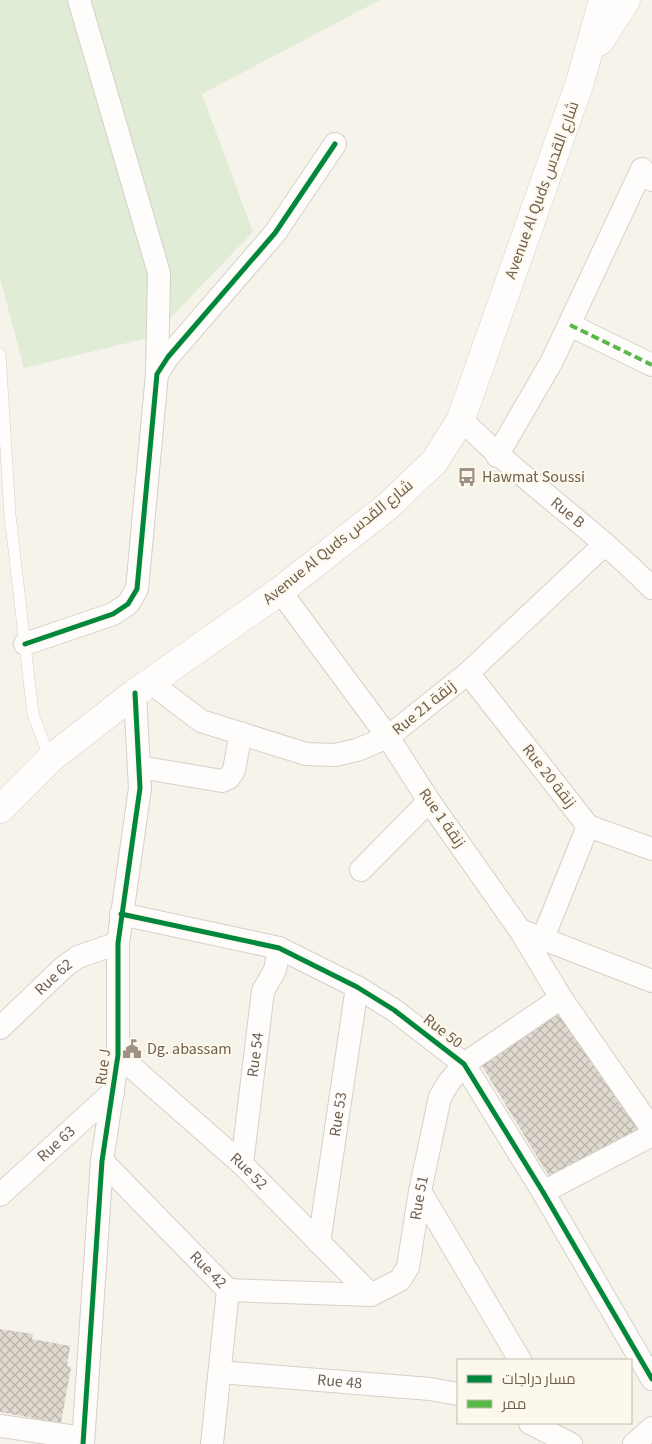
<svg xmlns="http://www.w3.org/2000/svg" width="652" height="1444" font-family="'Source Sans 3',Cairo,sans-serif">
<defs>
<pattern id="building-cross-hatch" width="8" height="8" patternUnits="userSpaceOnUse" patternTransform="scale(1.25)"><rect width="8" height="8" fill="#dfd9d0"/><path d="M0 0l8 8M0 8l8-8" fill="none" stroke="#b9b3ab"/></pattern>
</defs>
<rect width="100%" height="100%" fill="#f6f3ea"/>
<path fill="#e1ecd6" d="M 0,0 L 380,0 L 202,94 L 253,232 L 152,337 L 24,368 L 0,278 Z"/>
<path fill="url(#building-cross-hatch)" d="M 561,1010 L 644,1131 L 552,1181 L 479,1061 Z
M 0,1329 L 33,1334 L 32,1339 L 70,1346 L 67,1366 L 71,1367 L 61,1423 L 0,1412 Z"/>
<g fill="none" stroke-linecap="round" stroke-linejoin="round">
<g stroke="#d5d0c9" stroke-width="12">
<path id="service" d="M 0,354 L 10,515 L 33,714 L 50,759"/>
</g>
<g stroke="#d5d0c9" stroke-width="24">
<g id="minor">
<path d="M 79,0 L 159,273 L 157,374"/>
<path d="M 570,325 L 652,365"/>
<path id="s1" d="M 461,419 C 521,480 592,527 652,588"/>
<path d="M 497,456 L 552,361 L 642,169 L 652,180"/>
<path d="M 280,591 L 388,737 L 429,801 L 520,930 L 652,981"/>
<path d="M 25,644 L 113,614 L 128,604 L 137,589 L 157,374 L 168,357 L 275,233 L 335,144"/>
<path d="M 468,673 L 588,826 L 652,849"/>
<path d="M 151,683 L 201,721 L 306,754 L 335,755 L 357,750 L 388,737 L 468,673 L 605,544"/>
<path d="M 139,767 L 222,781 L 229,778 L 234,770 L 241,733"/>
<path d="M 361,870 L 429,801"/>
<path d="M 121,914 L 279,948 L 357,987 L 394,1010 L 464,1064 L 543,1192 L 652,1379"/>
<path d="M 520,930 L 561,998 L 652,1129"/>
<path d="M 543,938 L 588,826"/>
<path id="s2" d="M 0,1028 L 65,966 L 78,957 L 118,943"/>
<path id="s3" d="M 118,1055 L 242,1164 L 371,1295"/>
<path id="s4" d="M 102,1161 L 228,1290 L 212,1444"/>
<path id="s5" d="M 242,1164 L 263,991 L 275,970 L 279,948"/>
<path d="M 420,1191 L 520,1360"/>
<path d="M 543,1192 L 652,1135"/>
<path id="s6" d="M 0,1195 L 113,1092"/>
<path id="s7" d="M 319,1243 L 357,987"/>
<path id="s8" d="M 228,1290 L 371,1295 L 400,1280 L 408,1267 L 420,1191 L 440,1097 L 449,1082 L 464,1064 L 561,998"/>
<path id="s9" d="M 220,1372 L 430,1389 L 458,1394"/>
<path d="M 530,1423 L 571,1444"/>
<path d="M 0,1426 L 83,1438"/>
<path d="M 83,1444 L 102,1161 L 118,1055 L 118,943 L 140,788 L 135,693"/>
<path d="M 634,1444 L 652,1428"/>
</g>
</g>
<g stroke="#d5d0c9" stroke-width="29">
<path id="secondary" d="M 600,41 L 626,0
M 0,809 L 50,759 L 135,693 L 280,591 L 388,506 L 435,461 L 461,419 L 580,82 L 603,0"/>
</g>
<use href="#service" stroke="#fefdfc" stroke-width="11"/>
<use href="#minor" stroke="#fefdfc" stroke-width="22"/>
<use href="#secondary" stroke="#fefdfc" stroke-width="28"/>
<path stroke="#58b947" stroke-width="4" stroke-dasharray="8 4" stroke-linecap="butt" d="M 570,325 L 652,365"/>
<g stroke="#fdf8ec" stroke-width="8">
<path id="cycleway" d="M 25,644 L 113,614 L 128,604 L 137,589 L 157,374 L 168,357 L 275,233 L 335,144
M 121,914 L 279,948 L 357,987 L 394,1010 L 464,1064 L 543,1192 L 652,1379
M 83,1444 L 102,1161 L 118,1055 L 118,943 L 140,788 L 135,693"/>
</g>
<use href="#cycleway" stroke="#00873e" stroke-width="5"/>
</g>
<defs>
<g id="bus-bare" transform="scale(1.5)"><path d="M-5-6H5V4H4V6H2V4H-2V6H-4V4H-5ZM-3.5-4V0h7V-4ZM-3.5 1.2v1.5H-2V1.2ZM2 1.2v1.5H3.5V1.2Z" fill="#9f9285" stroke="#fdf8ec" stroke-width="2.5" paint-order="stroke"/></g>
<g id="civic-bare" transform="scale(1.5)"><path d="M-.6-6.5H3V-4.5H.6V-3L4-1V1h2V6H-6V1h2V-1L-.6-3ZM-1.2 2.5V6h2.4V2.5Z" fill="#9f9285" stroke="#fdf8ec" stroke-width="2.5" paint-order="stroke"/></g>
</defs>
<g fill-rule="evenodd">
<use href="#bus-bare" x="467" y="477"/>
<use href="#civic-bare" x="132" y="1049"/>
</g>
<g text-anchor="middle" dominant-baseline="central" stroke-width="4" stroke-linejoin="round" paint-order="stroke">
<g font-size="16" fill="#705e4e" stroke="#fdf8ec">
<text transform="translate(542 190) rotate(-70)">Avenue Al Quds شارع القدس</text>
<text stroke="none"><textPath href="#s1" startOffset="142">Rue B</textPath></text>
<text transform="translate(338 542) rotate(-39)">Avenue Al Quds شارع القدس</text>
<text transform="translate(424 708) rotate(-39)">Rue 21 زنقة</text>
<text transform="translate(549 776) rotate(52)">Rue 20 زنقة</text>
<text transform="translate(442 818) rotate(55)">Rue 1 زنقة</text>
<text stroke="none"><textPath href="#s2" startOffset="74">Rue 62</textPath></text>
<text transform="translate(443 1031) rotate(38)">Rue 50</text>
<text stroke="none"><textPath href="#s5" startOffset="110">Rue 54</textPath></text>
<text transform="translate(103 1067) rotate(-83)">Rue J</text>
<text stroke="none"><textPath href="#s7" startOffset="130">Rue 53</textPath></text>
<text stroke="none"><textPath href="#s6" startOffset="76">Rue 63</textPath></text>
<text stroke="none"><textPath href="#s3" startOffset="175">Rue 52</textPath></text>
<text stroke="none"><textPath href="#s8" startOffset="261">Rue 51</textPath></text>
<text stroke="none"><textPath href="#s4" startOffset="152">Rue 42</textPath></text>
<text stroke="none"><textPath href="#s9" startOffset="120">Rue 48</textPath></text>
</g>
<g font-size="16" fill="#705e4e" stroke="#fdf8ec" text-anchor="start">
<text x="482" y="477">Hawmat Soussi</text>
<text x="147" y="1049">Dg. abassam</text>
</g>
</g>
<rect x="457" y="1359" width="175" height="65" fill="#fdf8ec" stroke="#c5baad"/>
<rect x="467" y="1375" width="25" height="8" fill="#00873e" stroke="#c5baad"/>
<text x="502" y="1384" font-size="15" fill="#705e4e">مسار دراجات</text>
<rect x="467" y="1400" width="25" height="8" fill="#58b947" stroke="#c5baad"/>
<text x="502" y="1409" font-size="15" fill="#705e4e">ممر</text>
</svg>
